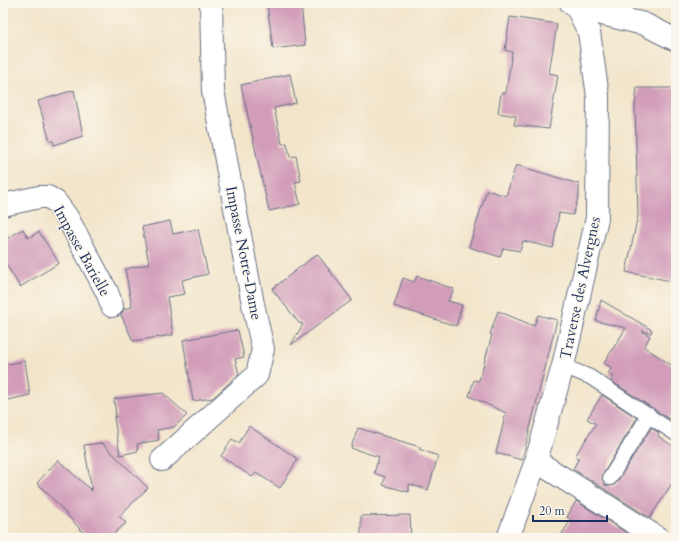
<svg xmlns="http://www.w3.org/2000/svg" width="679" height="541" font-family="Cardo,serif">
<rect width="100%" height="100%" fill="#fbf7ec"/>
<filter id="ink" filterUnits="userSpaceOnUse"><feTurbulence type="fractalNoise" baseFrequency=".025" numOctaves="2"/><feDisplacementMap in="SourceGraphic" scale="8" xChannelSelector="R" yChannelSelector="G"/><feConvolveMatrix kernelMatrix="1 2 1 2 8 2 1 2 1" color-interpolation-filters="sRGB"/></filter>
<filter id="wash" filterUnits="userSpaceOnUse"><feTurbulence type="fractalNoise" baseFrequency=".012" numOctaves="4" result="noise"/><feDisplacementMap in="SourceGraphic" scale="16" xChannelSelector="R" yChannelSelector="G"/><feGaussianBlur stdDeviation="0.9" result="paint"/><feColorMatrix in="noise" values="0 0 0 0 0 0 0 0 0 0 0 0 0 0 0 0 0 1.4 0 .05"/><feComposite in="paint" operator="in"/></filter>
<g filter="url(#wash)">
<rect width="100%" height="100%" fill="#f2e5ca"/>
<g id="blocks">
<path fill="#d29db9" d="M 267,3 L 301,3 L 305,45 L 273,49 Z
M 510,17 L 557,24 L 549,73 L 558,75 L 549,129 L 514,125 L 516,116 L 498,113 L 501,93 L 506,93 L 512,52 L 505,50 Z
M 290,74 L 296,103 L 274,108 L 282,144 L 287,143 L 290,157 L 296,156 L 301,181 L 295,182 L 300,204 L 269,211 L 241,85 Z
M 637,88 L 676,88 L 676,282 L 626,272 L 638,215 L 635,106 Z
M 74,90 L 83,136 L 54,145 L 53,141 L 50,141 L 38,101 Z
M 516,165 L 579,184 L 579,195 L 573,215 L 559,213 L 553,248 L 523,241 L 520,251 L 503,248 L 500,257 L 469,247 L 487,190 L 506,196 Z
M 170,221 L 173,234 L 198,229 L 208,274 L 182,280 L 185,294 L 167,297 L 173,335 L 133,341 L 121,315 L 124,309 L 132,307 L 125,269 L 149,264 L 142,227 Z
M 23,229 L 28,238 L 39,232 L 59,263 L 20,287 L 3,259 L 3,241 Z
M 317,254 L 352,300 L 291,345 L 303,324 L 299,323 L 272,289 Z
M 417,276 L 454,289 L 448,301 L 462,305 L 456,326 L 394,306 L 403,278 L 414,282 Z
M 601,300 L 652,330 L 651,333 L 642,331 L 650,336 L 644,347 L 676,368 L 676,408 L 669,419 L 611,381 L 614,377 L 608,374 L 612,368 L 604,363 L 626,328 L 596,321 Z
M 498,311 L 534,326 L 538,315 L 557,320 L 522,460 L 496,453 L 506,413 L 469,396 L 474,380 L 479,381 L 492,335 L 490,334 Z
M 238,330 L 244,357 L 235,359 L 239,374 L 213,398 L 193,401 L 183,340 Z
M 25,361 L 30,395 L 3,401 L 3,365 Z
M 163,393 L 187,415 L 174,427 L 157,430 L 159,440 L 137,444 L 138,451 L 120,455 L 114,417 L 116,417 L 114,399 Z
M 602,395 L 637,418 L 603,474 L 602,478 L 605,485 L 610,486 L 614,485 L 617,482 L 651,428 L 659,433 L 658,436 L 676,448 L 676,477 L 650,518 L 573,469 L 579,458 L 575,456 L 596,424 L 587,419 Z
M 249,426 L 298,459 L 280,488 L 256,473 L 252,477 L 221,456 L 232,439 L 239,443 Z
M 358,428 L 420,447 L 419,449 L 438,456 L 428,490 L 409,484 L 409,492 L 383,485 L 385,477 L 374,473 L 379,457 L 351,448 Z
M 102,443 L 148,488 L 119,516 L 126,523 L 109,538 L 88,538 L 53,499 L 37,483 L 58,460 L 92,491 L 84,445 Z
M 576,501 L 635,538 L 559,538 L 571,520 L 567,517 Z
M 410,515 L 411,538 L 361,538 L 361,516 Z"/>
</g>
</g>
<g filter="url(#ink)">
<use href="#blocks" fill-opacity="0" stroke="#666f84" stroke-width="1"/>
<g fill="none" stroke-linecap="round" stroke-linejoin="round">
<g stroke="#666f84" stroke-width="16">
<path id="service" d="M 563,366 L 590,377 L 676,434
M 610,478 L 649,415"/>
</g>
<g stroke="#666f84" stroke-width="24">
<path id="minor" d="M 577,8 L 644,24 L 676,40
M 3,205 L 39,197 L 48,197 L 56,202 L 67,217 L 107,292 L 112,306
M 162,460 L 257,375 L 263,349 L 253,304 L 213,91 L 211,3
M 536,461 L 658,538
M 508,538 L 536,461 L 563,366 L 597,218 L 598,97 L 589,32 L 577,8 L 571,3"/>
</g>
<use href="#service" stroke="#fff" stroke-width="14"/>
<use href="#minor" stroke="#fff" stroke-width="22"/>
</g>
</g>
<g text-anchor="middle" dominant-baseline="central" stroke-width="3" stroke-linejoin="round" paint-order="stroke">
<g font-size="15" fill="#1b2f5e" stroke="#fbf7ec">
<text transform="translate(82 251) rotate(61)">Impasse Barielle</text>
<text transform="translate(244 253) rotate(79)">Impasse Notre-Dame</text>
<text transform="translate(580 288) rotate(-78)">Traverse des Alvergnes</text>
</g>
</g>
<rect width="679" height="541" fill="none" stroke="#fbf7ec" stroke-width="16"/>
<path d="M533 515v6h74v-6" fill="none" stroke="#1b2f5e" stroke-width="2"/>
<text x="539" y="515" font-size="12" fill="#1b2f5e" stroke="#fbf7ec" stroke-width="3" paint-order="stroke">20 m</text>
</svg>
